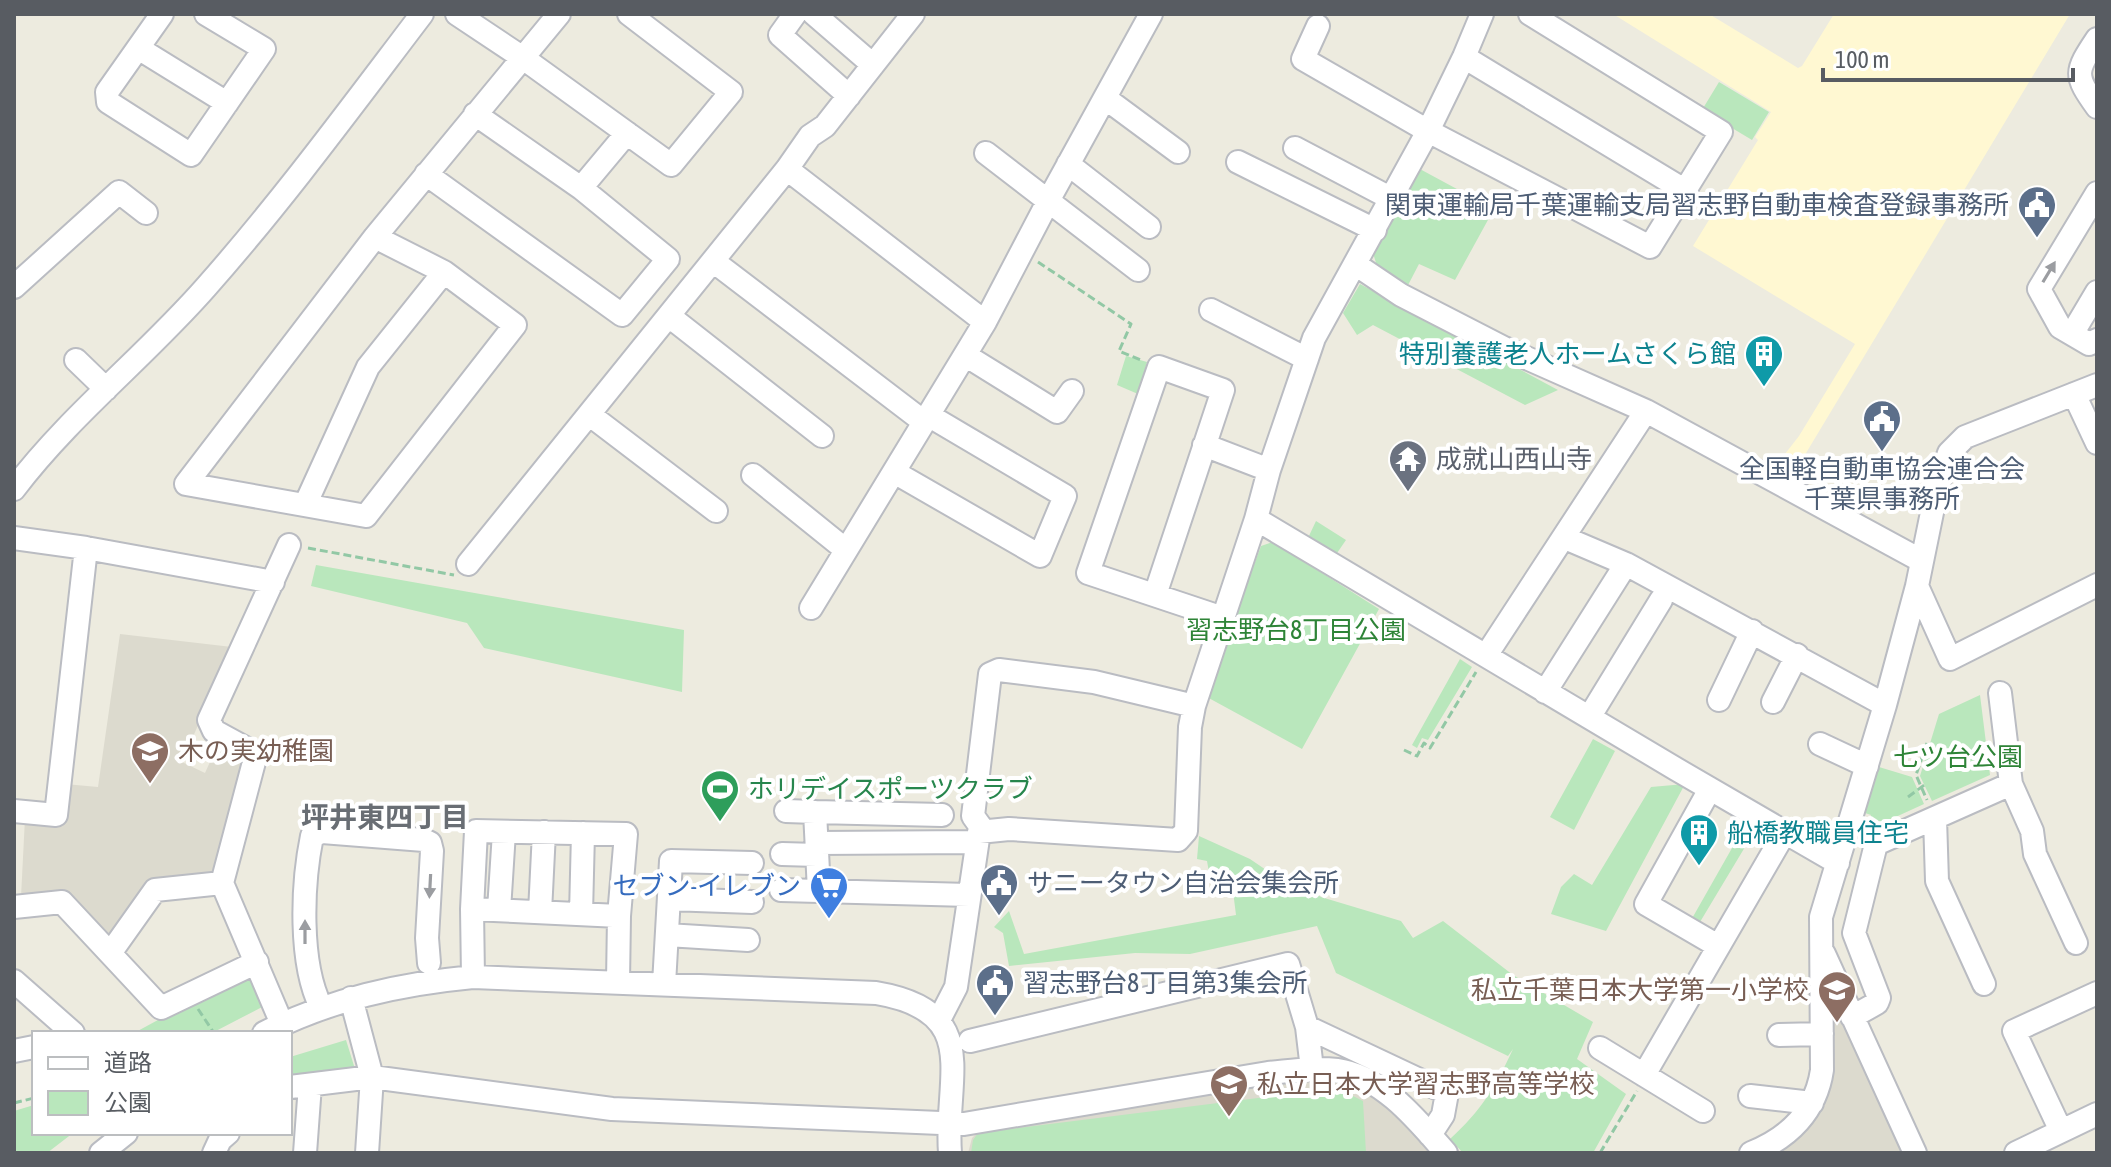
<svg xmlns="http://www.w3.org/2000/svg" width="2111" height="1167" font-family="'Asap Condensed','Noto Sans JP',sans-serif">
<rect width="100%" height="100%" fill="#edebdf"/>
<path fill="#fff8d2" d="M 1613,14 L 1709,14 L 1798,68 L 1802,66 L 1834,14 L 2070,14 L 1791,478 L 1774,468 L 1799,436 L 1855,344 L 1693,246 L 1758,140 L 1755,137 L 1771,112 Z"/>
<path fill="#dcdace" d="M 120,634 L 232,647 L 182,762 L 205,773 L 219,742 L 241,752 L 245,762 L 212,876 L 151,879 L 111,936 L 103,938 L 61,895 L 21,897 L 25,818 L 59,820 L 65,784 L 98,787 Z
M 1827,978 L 1907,1153 L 1766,1153 L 1810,1119 Z
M 1308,1079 L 1340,1079 L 1389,1104 L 1432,1153 L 968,1153 L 972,1138 L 978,1132 L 1250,1084 Z"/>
<path fill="#b9e7bc" d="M 1719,82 L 1769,112 L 1752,140 L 1702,110 Z
M 1418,168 L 1494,209 L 1455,280 L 1419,264 L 1406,289 L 1377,266 L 1373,253 Z
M 1360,284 L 1558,390 L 1525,405 L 1373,325 L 1357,335 L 1343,313 Z
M 1126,356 L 1147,362 L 1138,394 L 1117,385 Z
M 1316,521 L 1346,540 L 1335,556 L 1308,538 Z
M 1273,542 L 1379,609 L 1302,749 L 1205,696 L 1261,546 Z
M 316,565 L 684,630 L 682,692 L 484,648 L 467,623 L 311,586 Z
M 1460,659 L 1472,667 L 1428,740 L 1422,738 L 1417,748 L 1412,745 Z
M 1980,695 L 1990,775 L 1932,801 L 1920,776 L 1939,714 Z
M 1593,739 L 1615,751 L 1574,830 L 1550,817 Z
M 1879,767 L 1912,777 L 1924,804 L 1876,826 L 1869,823 L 1871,815 L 1865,813 Z
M 1685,784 L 1606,931 L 1551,914 L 1561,887 L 1574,874 L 1592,885 L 1651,787 Z
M 1199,836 L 1250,859 L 1275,876 L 1291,879 L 1321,897 L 1401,921 L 1413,938 L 1443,921 L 1513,975 L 1593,1022 L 1577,1059 L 1626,1094 L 1593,1153 L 1463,1153 L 1450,1139 C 1481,1111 1496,1086 1513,1049 L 1508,1056 L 1336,973 L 1317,926 L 1190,954 L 1135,953 L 1009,966 L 1003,933 L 994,927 L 1009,911 L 1024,954 L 1236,915 L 1231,875 L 1210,878 L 1207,861 L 1197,859 Z
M 1736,841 L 1745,847 L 1697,927 L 1690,922 Z
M 250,970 L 264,1006 L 212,1033 L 134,1033 Z
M 346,1040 L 355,1069 L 290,1076 L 290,1057 Z
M 1337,1088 L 1363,1101 L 1366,1153 L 971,1153 L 973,1140 L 978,1133 Z
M 34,1105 L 34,1133 L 73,1133 L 47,1153 L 14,1153 L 14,1111 Z"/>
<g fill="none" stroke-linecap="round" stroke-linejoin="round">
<g stroke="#babcc2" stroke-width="26">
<path id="minor" d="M 162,14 L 107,92 L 108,102 L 191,155 L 264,49 L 206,14
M 457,14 L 523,58 L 671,165 L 731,92 L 629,14
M 795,14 L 780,35 L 849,96
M 814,14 L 873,65
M 1318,26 L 1303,59 L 1428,131 L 1650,247 L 1721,132 L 1530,14
M 2097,39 C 2075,72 2074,75 2097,107
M 138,48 L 227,103
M 1464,57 L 1684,190
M 1105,98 L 1178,152
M 475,114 L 581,188 L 627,133
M 1295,148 L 1392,199
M 986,153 L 1138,270
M 1238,162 L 1375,230
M 1068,164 L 1149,227
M 787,169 L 985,322
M 426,174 L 622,315 L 668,259 L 581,188
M 2097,193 L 2039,289 L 2060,327 L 2089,344 L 2097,340
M 375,237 L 444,272 L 515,325 L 366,516 L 186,484 L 375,237 L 559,14
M 713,261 L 924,422
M 1355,264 L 1401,295 L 1504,348 L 1646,411 L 1922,561
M 14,287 L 119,192 L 146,213
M 1211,310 L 1307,359
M 669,316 L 822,436
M 2072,334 L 2097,292
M 965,355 L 1057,412 L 1072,391
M 76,360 L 106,389
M 2074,394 L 2097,443
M 590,415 L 716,511
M 1204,445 L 1269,470
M 894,472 L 1040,556 L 1065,496 L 928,415
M 753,475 L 846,550
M 14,489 C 70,415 146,356 207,286 C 283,200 352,106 422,14
M 306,503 L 368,367 L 444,272
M 1256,519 L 1676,769 L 1838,863
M 14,538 L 86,548 L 273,582
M 1565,538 L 1626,564 L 1885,705
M 468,564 L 787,169 L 810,136 L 825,126 L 913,14
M 1917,586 L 1950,659 L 2097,585
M 1155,595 L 1223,390 L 1159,367 L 1088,573 L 1223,618
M 811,608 L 985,322 L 1053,192 L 1151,14
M 1487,654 L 1646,411
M 1545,692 L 1626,564
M 2000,693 L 2011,784 L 2032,831 L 2035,854 L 2076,943
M 1719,700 L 1752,631
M 1773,702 L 1797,655
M 1590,716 L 1661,600
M 1820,744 L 1867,766
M 1710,789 L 1646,904 L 1718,946
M 14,811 L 56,815 L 86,548
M 786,811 L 815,812
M 1935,818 L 1937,881 L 1984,984
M 983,830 L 973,816 L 990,674 L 999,670 L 1094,682 L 1194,706
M 817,843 L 976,842
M 782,854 L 817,855
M 781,890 L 969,895
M 819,891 L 815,812 L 942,815
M 669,899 L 752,902
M 14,907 L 62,902 L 161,1008 L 257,962
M 472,909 L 619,916
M 499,910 L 504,832
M 540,912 L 544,832
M 581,914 L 583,833
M 667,935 L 748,940
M 111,952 L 155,890 L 222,883
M 1824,954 L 1915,1153
M 473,977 L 472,909 L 476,831 L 626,834 L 619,916 L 618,982
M 14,981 L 73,1033
M 664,984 L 671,861 L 752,863
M 351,998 L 372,1077 L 367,1153
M 321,1007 C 299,963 302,885 312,836 L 322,832 L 424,840 L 430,843 L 432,851 L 427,938 L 429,963
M 1852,1017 L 1877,1003 L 1879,998 L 1854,933 L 1876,844 L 2011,784
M 939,1020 L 956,987 L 979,832 L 1009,829 L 1178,840 L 1186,831 L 1190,727 L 1194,706 L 1256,519 L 1269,470 L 1314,338 L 1428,131 L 1464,57 L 1482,14
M 282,1024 L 222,883 L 254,762 L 251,751 L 214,731 L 209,720 L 289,545
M 264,1033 C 332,999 399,984 473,977 L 876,993 C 984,1011 944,1077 950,1153
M 1779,1035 L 1822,1034
M 970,1041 L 1288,964 L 1307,1027
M 1600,1048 L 1703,1111
M 14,1051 L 34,1047
M 1312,1069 L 1307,1027 L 1447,1093 L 1443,1115 L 1430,1135
M 1644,1075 L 1785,832
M 290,1087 L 372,1077 L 612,1109 L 964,1124 L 1268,1073 C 1291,1071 1314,1067 1337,1070 C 1382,1076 1418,1121 1446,1153
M 1750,1096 L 1812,1103
M 2061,1131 L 2014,1031 L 2097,993
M 101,1153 L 126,1133
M 214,1153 L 220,1140 L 228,1133
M 305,1153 L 310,1085
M 1751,1153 C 1789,1138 1816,1111 1822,1070 L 1821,917 L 1885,705 L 1917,586 L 1937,488 L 1949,453 L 1965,437 L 2097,385
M 2016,1153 L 2097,1114"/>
</g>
<path stroke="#92c8a5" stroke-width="3" stroke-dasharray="8 4" stroke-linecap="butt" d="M 1038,262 L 1131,324 L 1119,351 L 1141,360
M 308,548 L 454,575
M 1927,743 L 1916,775 L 1927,800
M 1404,750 L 1417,756 L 1424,743 L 1430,748 L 1476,672
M 1908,797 L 1927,783
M 198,1009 L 214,1033
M 14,1103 L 34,1098
M 1600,1153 L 1637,1091"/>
<use href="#minor" stroke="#fff" stroke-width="22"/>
</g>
<defs><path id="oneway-solid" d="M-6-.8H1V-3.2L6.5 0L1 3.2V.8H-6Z" transform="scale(2)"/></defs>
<g fill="#9b9da1">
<use href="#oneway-solid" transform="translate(2049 272) rotate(-59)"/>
<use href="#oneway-solid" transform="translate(430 886) rotate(93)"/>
<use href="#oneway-solid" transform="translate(305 932) rotate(-90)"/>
</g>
<defs>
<g id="civic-pin" transform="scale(2)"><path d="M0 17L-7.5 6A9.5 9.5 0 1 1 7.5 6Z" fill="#5c6f8a" stroke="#fff"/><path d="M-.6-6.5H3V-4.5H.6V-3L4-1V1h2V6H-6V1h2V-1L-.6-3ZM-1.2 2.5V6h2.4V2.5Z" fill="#fff"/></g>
<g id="building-pin" transform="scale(2)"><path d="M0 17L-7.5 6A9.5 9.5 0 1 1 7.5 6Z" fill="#0f9aa8" stroke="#fff"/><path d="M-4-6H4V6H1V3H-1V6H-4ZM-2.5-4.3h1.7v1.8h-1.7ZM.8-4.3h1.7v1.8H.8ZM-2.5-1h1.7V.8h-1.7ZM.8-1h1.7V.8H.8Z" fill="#fff"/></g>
<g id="temple-pin" transform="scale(2)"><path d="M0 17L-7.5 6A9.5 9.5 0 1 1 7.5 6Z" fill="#6b7280" stroke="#fff"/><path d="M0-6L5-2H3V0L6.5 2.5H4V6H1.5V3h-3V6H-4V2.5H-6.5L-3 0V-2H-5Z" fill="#fff"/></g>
<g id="school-pin" transform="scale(2)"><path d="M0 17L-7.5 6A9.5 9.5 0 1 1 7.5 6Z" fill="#8d6e63" stroke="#fff"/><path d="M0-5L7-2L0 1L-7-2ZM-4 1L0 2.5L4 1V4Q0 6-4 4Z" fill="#fff"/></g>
<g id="stadium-pin" transform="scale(2)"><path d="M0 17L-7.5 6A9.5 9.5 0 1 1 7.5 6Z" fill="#2e9e5b" stroke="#fff"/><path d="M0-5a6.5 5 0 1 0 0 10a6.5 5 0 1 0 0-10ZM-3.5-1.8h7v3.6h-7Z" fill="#fff"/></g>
<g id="supermarket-pin" transform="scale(2)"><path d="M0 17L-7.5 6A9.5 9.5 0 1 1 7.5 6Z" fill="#3f7fe0" stroke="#fff"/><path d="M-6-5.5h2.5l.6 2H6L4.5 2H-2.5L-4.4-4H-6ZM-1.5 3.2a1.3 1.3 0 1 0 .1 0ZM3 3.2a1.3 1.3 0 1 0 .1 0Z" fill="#fff"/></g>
</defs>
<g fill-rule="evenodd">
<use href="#civic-pin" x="2037" y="205"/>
<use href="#building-pin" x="1764" y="354"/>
<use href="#civic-pin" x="1882" y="419"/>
<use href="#temple-pin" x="1408" y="459"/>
<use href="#school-pin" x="150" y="751"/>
<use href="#stadium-pin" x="720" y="789"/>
<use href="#building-pin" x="1699" y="833"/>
<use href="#civic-pin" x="999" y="883"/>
<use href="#supermarket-pin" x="829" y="886"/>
<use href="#civic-pin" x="995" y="983"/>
<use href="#school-pin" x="1837" y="990"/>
<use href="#school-pin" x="1229" y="1084"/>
</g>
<g text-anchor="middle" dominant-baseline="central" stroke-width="8" stroke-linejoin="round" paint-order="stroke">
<g font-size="26" fill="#4e5e75" stroke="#fff" text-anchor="start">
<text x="2009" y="205" text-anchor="end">関東運輸局千葉運輸支局習志野自動車検査登録事務所</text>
<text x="1882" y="469" text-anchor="middle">全国軽自動車協会連合会<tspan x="1882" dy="30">千葉県事務所</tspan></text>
<text x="1027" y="883">サニータウン自治会集会所</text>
<text x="1023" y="983">習志野台8丁目第3集会所</text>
</g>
<g font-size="26" fill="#0d838f" stroke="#fff" text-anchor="end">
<text x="1736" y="354">特別養護老人ホームさくら館</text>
<text x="1727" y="833" text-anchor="start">船橋教職員住宅</text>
</g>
<g font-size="26" fill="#5b616d" stroke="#fff" text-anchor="start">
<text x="1436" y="459">成就山西山寺</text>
</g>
<g font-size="26" fill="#2e8437" stroke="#fff">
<text x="1296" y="630">習志野台8丁目公園</text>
<text x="1958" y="757">七ツ台公園</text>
</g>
<g font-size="26" fill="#785e54" stroke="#fff" text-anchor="start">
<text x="178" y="751">木の実幼稚園</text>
<text x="1809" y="990" text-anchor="end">私立千葉日本大学第一小学校</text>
<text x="1257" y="1084">私立日本大学習志野高等学校</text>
</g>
<g font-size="26" fill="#27864d" stroke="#fff" text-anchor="start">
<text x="748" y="789">ホリデイスポーツクラブ</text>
</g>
<g font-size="26" fill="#366cbe" stroke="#fff" text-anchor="end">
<text x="801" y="886">セブン-イレブン</text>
</g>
<g font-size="28" font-weight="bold" fill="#696e74" stroke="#fff">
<text x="385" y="817">坪井東四丁目</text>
</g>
</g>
<rect width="2111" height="1167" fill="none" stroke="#585c62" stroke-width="32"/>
<rect x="32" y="1031" width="260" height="104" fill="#ffffff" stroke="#bcbec0" stroke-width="2"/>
<rect x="48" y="1057" width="40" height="12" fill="#ffffff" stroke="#bcbec0" stroke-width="2"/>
<text x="104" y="1071" font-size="24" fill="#585c62">道路</text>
<rect x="48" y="1091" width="40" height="24" fill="#b9e7bc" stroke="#bcbec0" stroke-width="2"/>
<text x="104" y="1111" font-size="24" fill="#585c62">公園</text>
<path d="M1823 68v12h250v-12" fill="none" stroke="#585c62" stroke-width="4"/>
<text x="1835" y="68" font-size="24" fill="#585c62" stroke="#ffffff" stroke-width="6" paint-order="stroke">100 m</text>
</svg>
